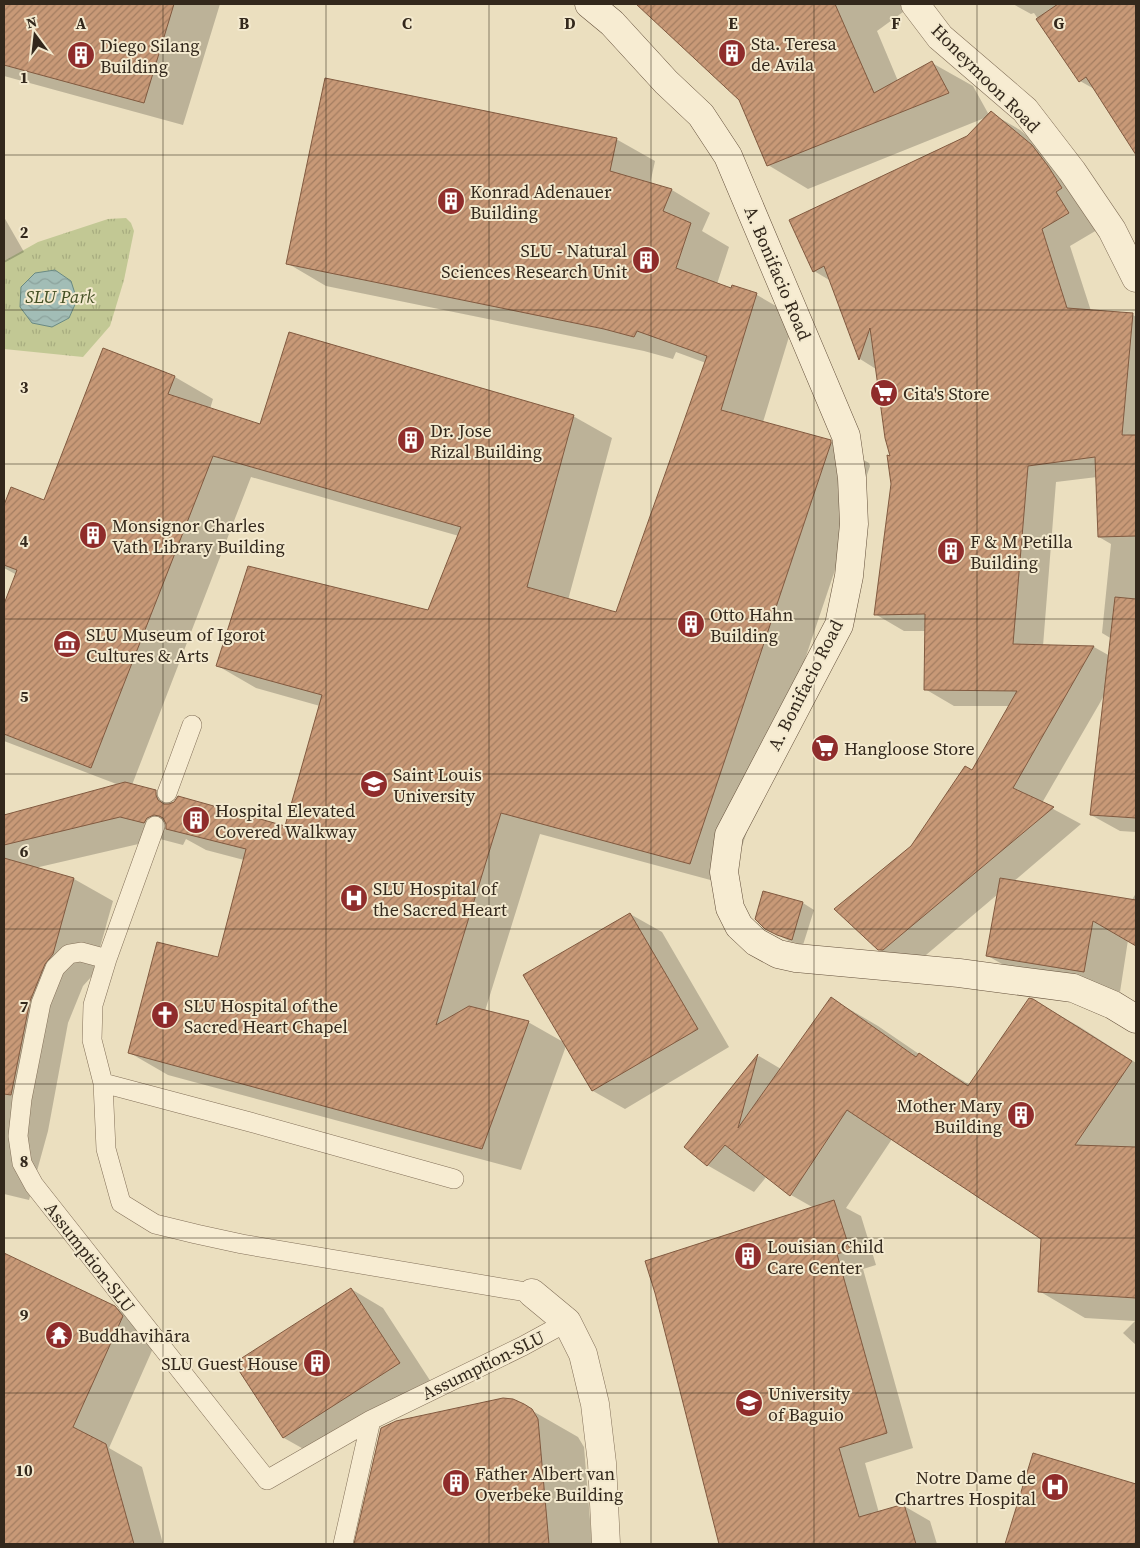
<svg xmlns="http://www.w3.org/2000/svg" width="1140" height="1548" font-family="'Source Serif 4',serif">
<defs>
<pattern id="park-tufts" width="24" height="20" patternUnits="userSpaceOnUse" patternTransform="scale(1.25)"><rect width="24" height="20" fill="#c2c894"/><path d="M3 7l-1-3M5 7V3M7 7l1-3M15 17l-1-3M17 17v-4M19 17l1-3" fill="none" stroke="#a7ac7f"/></pattern>
<pattern id="water-waves" width="16" height="10" patternUnits="userSpaceOnUse" patternTransform="scale(1.25)"><rect width="16" height="10" fill="#a2bdb6"/><path d="M0 5q4-4 8 0t8 0" fill="none" stroke="#8ca29c"/></pattern>
<pattern id="building-hatch" width="6" height="6" patternUnits="userSpaceOnUse" patternTransform="scale(1.25)"><rect width="6" height="6" fill="#c89977"/><path d="M-1 1l2-2M0 6l6-6M5 7l2-2" fill="none" stroke="#a37d61"/></pattern>
</defs>
<rect width="100%" height="100%" fill="#ebdfbf"/>
<path fill="url(#park-tufts)" d="M 126,218 L 131,223 L 134,231 L 124,280 L 110,326 L 83,357 L 4,349 L 4,261 L 38,242 L 108,219 Z"/>
<path fill="url(#water-waves)" stroke="#6a8a83" d="M 55,270 L 71,281 L 77,300 L 69,318 L 52,327 L 32,323 L 20,307 L 21,287 L 35,273 Z"/>
<path fill="#0003" fill-rule="evenodd" d="M 4,4 L 220,4 L 183,125 L 4,76 Z
M 638,4 L 914,4 L 877,31 L 898,81 L 932,63 L 973,86 L 989,115 L 991,113 L 1020,130 L 1061,163 L 1097,230 L 1070,246 L 1091,311 L 1133,315 L 1136,317 L 1136,832 L 1120,831 L 1091,815 L 1105,694 L 1042,803 L 1081,824 L 1013,882 L 1132,900 L 1136,893 L 1136,945 L 1128,940 L 1120,992 L 1023,976 L 988,956 L 998,894 L 913,966 L 908,966 L 878,949 L 912,847 L 972,771 L 1010,706 L 954,706 L 925,689 L 926,631 L 904,631 L 875,614 L 892,484 L 892,457 L 876,369 L 860,359 L 831,281 L 814,271 L 968,137 L 987,117 L 808,189 L 768,165 L 740,100 ZM 1097,477 L 1099,537 L 1111,544 L 1102,633 L 1112,639 L 1110,656 L 1094,647 L 1043,646 L 1056,482 Z
M 1013,4 L 1136,4 L 1136,153 L 1096,90 L 1080,81 L 1034,13 L 1031,14 Z
M 616,139 L 655,161 L 650,184 L 672,190 L 710,213 L 702,231 L 729,247 L 717,284 L 732,289 L 732,287 L 757,295 L 795,317 L 763,422 L 830,441 L 869,463 L 870,466 L 729,885 L 540,834 L 485,1011 L 528,1022 L 565,1043 L 630,914 L 662,932 L 729,1047 L 625,1109 L 593,1091 L 566,1046 L 521,1170 L 168,1075 L 130,1053 L 219,958 L 244,860 L 206,850 L 186,839 L 183,845 L 160,839 L 35,868 L 74,879 L 113,901 L 92,976 L 83,986 L 68,1023 L 48,1131 L 29,1200 L 4,1194 L 4,816 L 119,785 L 4,741 L 4,608 L 17,575 L 4,568 L 4,509 L 11,489 L 45,502 L 175,377 L 213,399 L 210,409 L 261,426 L 573,416 L 612,438 L 568,600 L 617,613 L 706,363 L 676,352 L 673,359 L 644,351 L 326,286 L 287,263 ZM 251,477 L 459,536 L 429,612 L 218,666 L 256,688 L 320,706 L 286,828 L 175,803 L 156,792 L 132,785 Z
M 4,217 L 24,252 L 4,263 Z
M 764,892 L 803,903 L 814,910 L 803,945 L 789,941 L 766,928 Z
M 832,999 L 878,1026 L 919,1054 L 970,1085 L 1033,1000 L 1080,1027 L 1136,1063 L 1136,1345 L 1123,1333 L 1135,1321 L 1085,1318 L 1039,1291 L 1042,1239 L 892,1139 L 846,1208 L 861,1216 L 876,1265 L 863,1269 L 913,1448 L 865,1463 L 879,1513 L 904,1506 L 930,1521 L 937,1544 L 720,1544 L 657,1293 L 814,1208 L 791,1195 L 767,1176 L 754,1192 L 707,1165 L 686,1147 L 759,1056 L 781,1069 Z
M 4,1255 L 115,1307 L 151,1328 L 158,1337 L 109,1448 L 142,1467 L 163,1544 L 4,1544 Z
M 351,1289 L 383,1308 L 431,1382 L 316,1456 L 284,1438 Z
M 531,1410 L 578,1437 L 584,1447 L 592,1544 L 355,1544 L 382,1429 Z
M 1033,1455 L 1136,1485 L 1136,1544 L 1006,1544 Z"/>
<path fill="url(#building-hatch)" stroke="#815a40" d="M 4,4 L 174,4 L 144,103 L 4,65 Z
M 636,4 L 835,4 L 874,93 L 932,61 L 949,93 L 767,166 L 739,100 Z
M 1058,4 L 1136,4 L 1136,155 L 1086,77 L 1079,82 L 1036,19 Z
M 325,78 L 617,138 L 610,171 L 672,189 L 663,211 L 691,223 L 676,268 L 731,288 L 732,285 L 757,293 L 721,410 L 831,440 L 831,443 L 690,864 L 501,813 L 436,1025 L 469,1006 L 529,1021 L 482,1149 L 128,1053 L 157,942 L 218,957 L 246,849 L 166,829 L 166,824 L 163,818 L 159,816 L 154,815 L 147,818 L 144,823 L 120,817 L 4,845 L 4,815 L 125,782 L 156,790 L 156,795 L 158,800 L 164,804 L 169,804 L 174,802 L 178,796 L 285,826 L 322,695 L 216,666 L 248,566 L 428,610 L 461,527 L 213,456 L 91,768 L 4,734 L 4,604 L 17,570 L 4,565 L 4,505 L 11,487 L 44,500 L 103,348 L 175,376 L 168,394 L 260,424 L 289,332 L 574,415 L 527,587 L 616,612 L 707,356 L 637,331 L 634,337 L 604,329 L 286,264 Z
M 991,111 L 1032,145 L 1048,166 L 1062,188 L 1056,192 L 1069,213 L 1042,229 L 1067,308 L 1133,313 L 1122,435 L 1136,435 L 1136,536 L 1098,537 L 1095,457 L 1028,466 L 1013,644 L 1094,646 L 1013,788 L 1054,807 L 883,950 L 878,950 L 834,909 L 911,846 L 965,766 L 972,770 L 1017,691 L 924,690 L 925,614 L 874,615 L 891,484 L 887,455 L 890,456 L 885,438 L 870,328 L 859,360 L 824,266 L 813,272 L 789,220 L 967,136 Z
M 1115,597 L 1136,599 L 1136,818 L 1090,815 Z
M 4,858 L 74,878 L 53,954 L 45,964 L 30,1001 L 11,1095 L 4,1094 Z
M 1000,878 L 1136,900 L 1136,946 L 1093,921 L 1084,972 L 986,956 Z
M 763,891 L 803,902 L 792,940 L 777,935 L 765,929 L 755,919 Z
M 630,913 L 698,1029 L 592,1091 L 523,975 Z
M 831,997 L 916,1057 L 919,1053 L 968,1086 L 1029,998 L 1033,999 L 1132,1061 L 1075,1145 L 1136,1147 L 1136,1298 L 1038,1292 L 1041,1239 L 847,1110 L 790,1196 L 725,1145 L 707,1166 L 684,1147 L 758,1054 L 738,1128 Z
M 834,1200 L 850,1250 L 837,1254 L 887,1433 L 839,1448 L 859,1517 L 904,1504 L 916,1544 L 719,1544 L 655,1293 L 645,1261 Z
M 4,1253 L 115,1306 L 123,1316 L 73,1427 L 106,1444 L 134,1544 L 4,1544 Z
M 351,1288 L 400,1363 L 283,1438 L 234,1363 Z
M 503,1398 L 513,1399 L 524,1404 L 532,1409 L 538,1419 L 549,1544 L 354,1544 L 381,1428 L 396,1421 Z
M 1033,1453 L 1136,1484 L 1136,1544 L 1005,1544 Z"/>
<g fill="none" stroke-linecap="round" stroke-linejoin="round">
<g stroke="#837059" stroke-width="20">
<path id="service" d="M 167,793 L 192,725
M 155,826 L 107,959 L 93,1005 L 92,1040 L 103,1083 L 106,1149 L 121,1203 L 155,1224 L 196,1234 L 242,1244 L 532,1293
M 107,959 L 81,952 L 69,954 L 55,968 L 41,1003 L 22,1099 L 18,1136 L 22,1163 L 34,1185 L 267,1480 L 371,1420 L 523,1346 L 567,1322
M 103,1083 L 250,1122 L 454,1179
M 343,1544 L 371,1420"/>
</g>
<g stroke="#837059" stroke-width="29">
<path id="minor" d="M 532,1293 L 567,1322 L 583,1354 L 595,1404 L 602,1463 L 606,1544"/>
</g>
<g stroke="#837059" stroke-width="29">
<path id="tertiary" d="M 915,4 L 940,37 L 1025,110 L 1072,171 L 1112,230 L 1136,278"/>
</g>
<g stroke="#65513c" stroke-width="29">
<path id="secondary" d="M 589,4 L 612,23 L 666,82 L 701,115 L 728,156 L 846,436 L 852,478 L 854,524 L 849,576 L 839,625 L 729,835 L 724,872 L 730,908 L 739,926 L 756,942 L 778,954 L 796,958 L 959,973 L 1073,988 L 1113,1005 L 1136,1019"/>
</g>
<use href="#service" stroke="#f7ecd2" stroke-width="19"/>
<use href="#minor" stroke="#f7ecd2" stroke-width="28"/>
<use href="#tertiary" stroke="#f7ecd2" stroke-width="28"/>
<use href="#secondary" stroke="#f7ecd2" stroke-width="28"/>
</g>
<path fill="none" stroke="#33281c" stroke-width="1" stroke-opacity="0.55" d="M 163,4 L 163,1544M 326,4 L 326,1544M 489,4 L 489,1544M 651,4 L 651,1544M 814,4 L 814,1544M 977,4 L 977,1544M 4,155 L 1136,155M 4,310 L 1136,310M 4,464 L 1136,464M 4,619 L 1136,619M 4,774 L 1136,774M 4,929 L 1136,929M 4,1084 L 1136,1084M 4,1238 L 1136,1238M 4,1393 L 1136,1393"/>
<defs>
<g id="building-disc" transform="scale(1.4375)"><circle r="9.5" fill="#8f2c2b" stroke="#f3e9ce"/><path d="M-4-6H4V6H1V3H-1V6H-4ZM-2.5-4.3h1.7v1.8h-1.7ZM.8-4.3h1.7v1.8H.8ZM-2.5-1h1.7V.8h-1.7ZM.8-1h1.7V.8H.8Z" fill="#fff"/></g>
<g id="supermarket-disc" transform="scale(1.4375)"><circle r="9.5" fill="#8f2c2b" stroke="#f3e9ce"/><path d="M-6-5.5h2.5l.6 2H6L4.5 2H-2.5L-4.4-4H-6ZM-1.5 3.2a1.3 1.3 0 1 0 .1 0ZM3 3.2a1.3 1.3 0 1 0 .1 0Z" fill="#fff"/></g>
<g id="museum-disc" transform="scale(1.4375)"><circle r="9.5" fill="#8f2c2b" stroke="#f3e9ce"/><path d="M0-6L6-3V-2H-6V-3ZM-5-1h2V3h-2ZM-1-1h2V3h-2ZM3-1h2V3H3ZM-6 4H6V6H-6Z" fill="#fff"/></g>
<g id="university-disc" transform="scale(1.4375)"><circle r="9.5" fill="#8f2c2b" stroke="#f3e9ce"/><path d="M0-5L7-2L0 1L-7-2ZM-4 1L0 2.5L4 1V4Q0 6-4 4Z" fill="#fff"/></g>
<g id="hospital-disc" transform="scale(1.4375)"><circle r="9.5" fill="#8f2c2b" stroke="#f3e9ce"/><path d="M-5-5h3v3.5h4V-5h3V5h-3V1.5h-4V5h-3Z" fill="#fff"/></g>
<g id="church-disc" transform="scale(1.4375)"><circle r="9.5" fill="#8f2c2b" stroke="#f3e9ce"/><path d="M-1.2-6h2.4v3.5h3.3v2.4h-3.3V6h-2.4V-.1h-3.3v-2.4h3.3Z" fill="#fff"/></g>
<g id="temple-disc" transform="scale(1.4375)"><circle r="9.5" fill="#8f2c2b" stroke="#f3e9ce"/><path d="M0-6L5-2H3V0L6.5 2.5H4V6H1.5V3h-3V6H-4V2.5H-6.5L-3 0V-2H-5Z" fill="#fff"/></g>
</defs>
<g fill-rule="evenodd">
<use href="#building-disc" x="732" y="53"/>
<use href="#building-disc" x="81" y="55"/>
<use href="#building-disc" x="451" y="201"/>
<use href="#building-disc" x="646" y="260"/>
<use href="#supermarket-disc" x="884" y="393"/>
<use href="#building-disc" x="411" y="440"/>
<use href="#building-disc" x="93" y="535"/>
<use href="#building-disc" x="951" y="551"/>
<use href="#building-disc" x="691" y="624"/>
<use href="#museum-disc" x="67" y="644"/>
<use href="#supermarket-disc" x="825" y="748"/>
<use href="#university-disc" x="374" y="784"/>
<use href="#building-disc" x="196" y="820"/>
<use href="#hospital-disc" x="354" y="898"/>
<use href="#church-disc" x="165" y="1015"/>
<use href="#building-disc" x="1021" y="1115"/>
<use href="#building-disc" x="748" y="1256"/>
<use href="#temple-disc" x="59" y="1335"/>
<use href="#building-disc" x="317" y="1363"/>
<use href="#university-disc" x="749" y="1403"/>
<use href="#building-disc" x="456" y="1483"/>
<use href="#hospital-disc" x="1055" y="1487"/>
</g>
<g text-anchor="middle" dominant-baseline="central" stroke-width="4" stroke-linejoin="round" paint-order="stroke">
<g font-size="18" fill="#33281c" stroke="#f3e9ce" text-anchor="start">
<text x="751" y="43">Sta. Teresa<tspan x="751" dy="21">de Avila</tspan></text>
<text x="100" y="45">Diego Silang<tspan x="100" dy="21">Building</tspan></text>
<text x="470" y="191">Konrad Adenauer<tspan x="470" dy="21">Building</tspan></text>
<text x="627" y="250" text-anchor="end">SLU - Natural<tspan x="627" dy="21">Sciences Research Unit</tspan></text>
<text x="903" y="393">Cita's Store</text>
<text x="430" y="430">Dr. Jose<tspan x="430" dy="21">Rizal Building</tspan></text>
<text x="112" y="525">Monsignor Charles<tspan x="112" dy="21">Vath Library Building</tspan></text>
<text x="970" y="541">F &amp; M Petilla<tspan x="970" dy="21">Building</tspan></text>
<text x="710" y="614">Otto Hahn<tspan x="710" dy="21">Building</tspan></text>
<text x="86" y="634">SLU Museum of Igorot<tspan x="86" dy="21">Cultures &amp; Arts</tspan></text>
<text x="844" y="748">Hangloose Store</text>
<text x="393" y="774">Saint Louis<tspan x="393" dy="21">University</tspan></text>
<text x="215" y="810">Hospital Elevated<tspan x="215" dy="21">Covered Walkway</tspan></text>
<text x="373" y="888">SLU Hospital of<tspan x="373" dy="21">the Sacred Heart</tspan></text>
<text x="184" y="1005">SLU Hospital of the<tspan x="184" dy="21">Sacred Heart Chapel</tspan></text>
<text x="1002" y="1105" text-anchor="end">Mother Mary<tspan x="1002" dy="21">Building</tspan></text>
<text x="767" y="1246">Louisian Child<tspan x="767" dy="21">Care Center</tspan></text>
<text x="78" y="1335">Buddhavihāra</text>
<text x="298" y="1363" text-anchor="end">SLU Guest House</text>
<text x="768" y="1393">University<tspan x="768" dy="21">of Baguio</tspan></text>
<text x="475" y="1473">Father Albert van<tspan x="475" dy="21">Overbeke Building</tspan></text>
<text x="1036" y="1477" text-anchor="end">Notre Dame de<tspan x="1036" dy="21">Chartres Hospital</tspan></text>
</g>
<g font-size="18" fill="#33281c" stroke="#f3e9ce">
<text transform="translate(986 78) rotate(45)">Honeymoon Road</text>
<text transform="translate(778 273) rotate(67)">A. Bonifacio Road</text>
<text transform="translate(805 685) rotate(-63)">A. Bonifacio Road</text>
<text transform="translate(90 1257) rotate(52)">Assumption-SLU</text>
<text transform="translate(483 1365) rotate(-26)">Assumption-SLU</text>
</g>
<g font-size="18" font-style="italic" fill="#434f24" stroke="#f3e9ce">
<text x="60" y="296">SLU Park</text>
</g>
</g>
<g font-size="16" text-anchor="middle" font-weight="bold" fill="#33281c" stroke="#f3e9ce" stroke-width="4" stroke-linejoin="round" paint-order="stroke">
<text x="81" y="29">A</text>
<text x="244" y="29">B</text>
<text x="407" y="29">C</text>
<text x="570" y="29">D</text>
<text x="733" y="29">E</text>
<text x="896" y="29">F</text>
<text x="1059" y="29">G</text>
<text x="24" y="83">1</text>
<text x="24" y="238">2</text>
<text x="24" y="393">3</text>
<text x="24" y="547">4</text>
<text x="24" y="702">5</text>
<text x="24" y="857">6</text>
<text x="24" y="1012">7</text>
<text x="24" y="1167">8</text>
<text x="24" y="1321">9</text>
<text x="24" y="1476">10</text>
</g>
<rect width="1140" height="1548" fill="none" stroke="#33281c" stroke-width="10"/>
<g transform="translate(35 35) rotate(345)" stroke="#f3e9ce" stroke-width="4" paint-order="stroke">
<path d="M0-4L9 19L0 12L-9 19Z" fill="#33281c"/>
<text y="-8" font-size="14" font-weight="bold" text-anchor="middle" fill="#33281c">N</text>
</g>
</svg>
